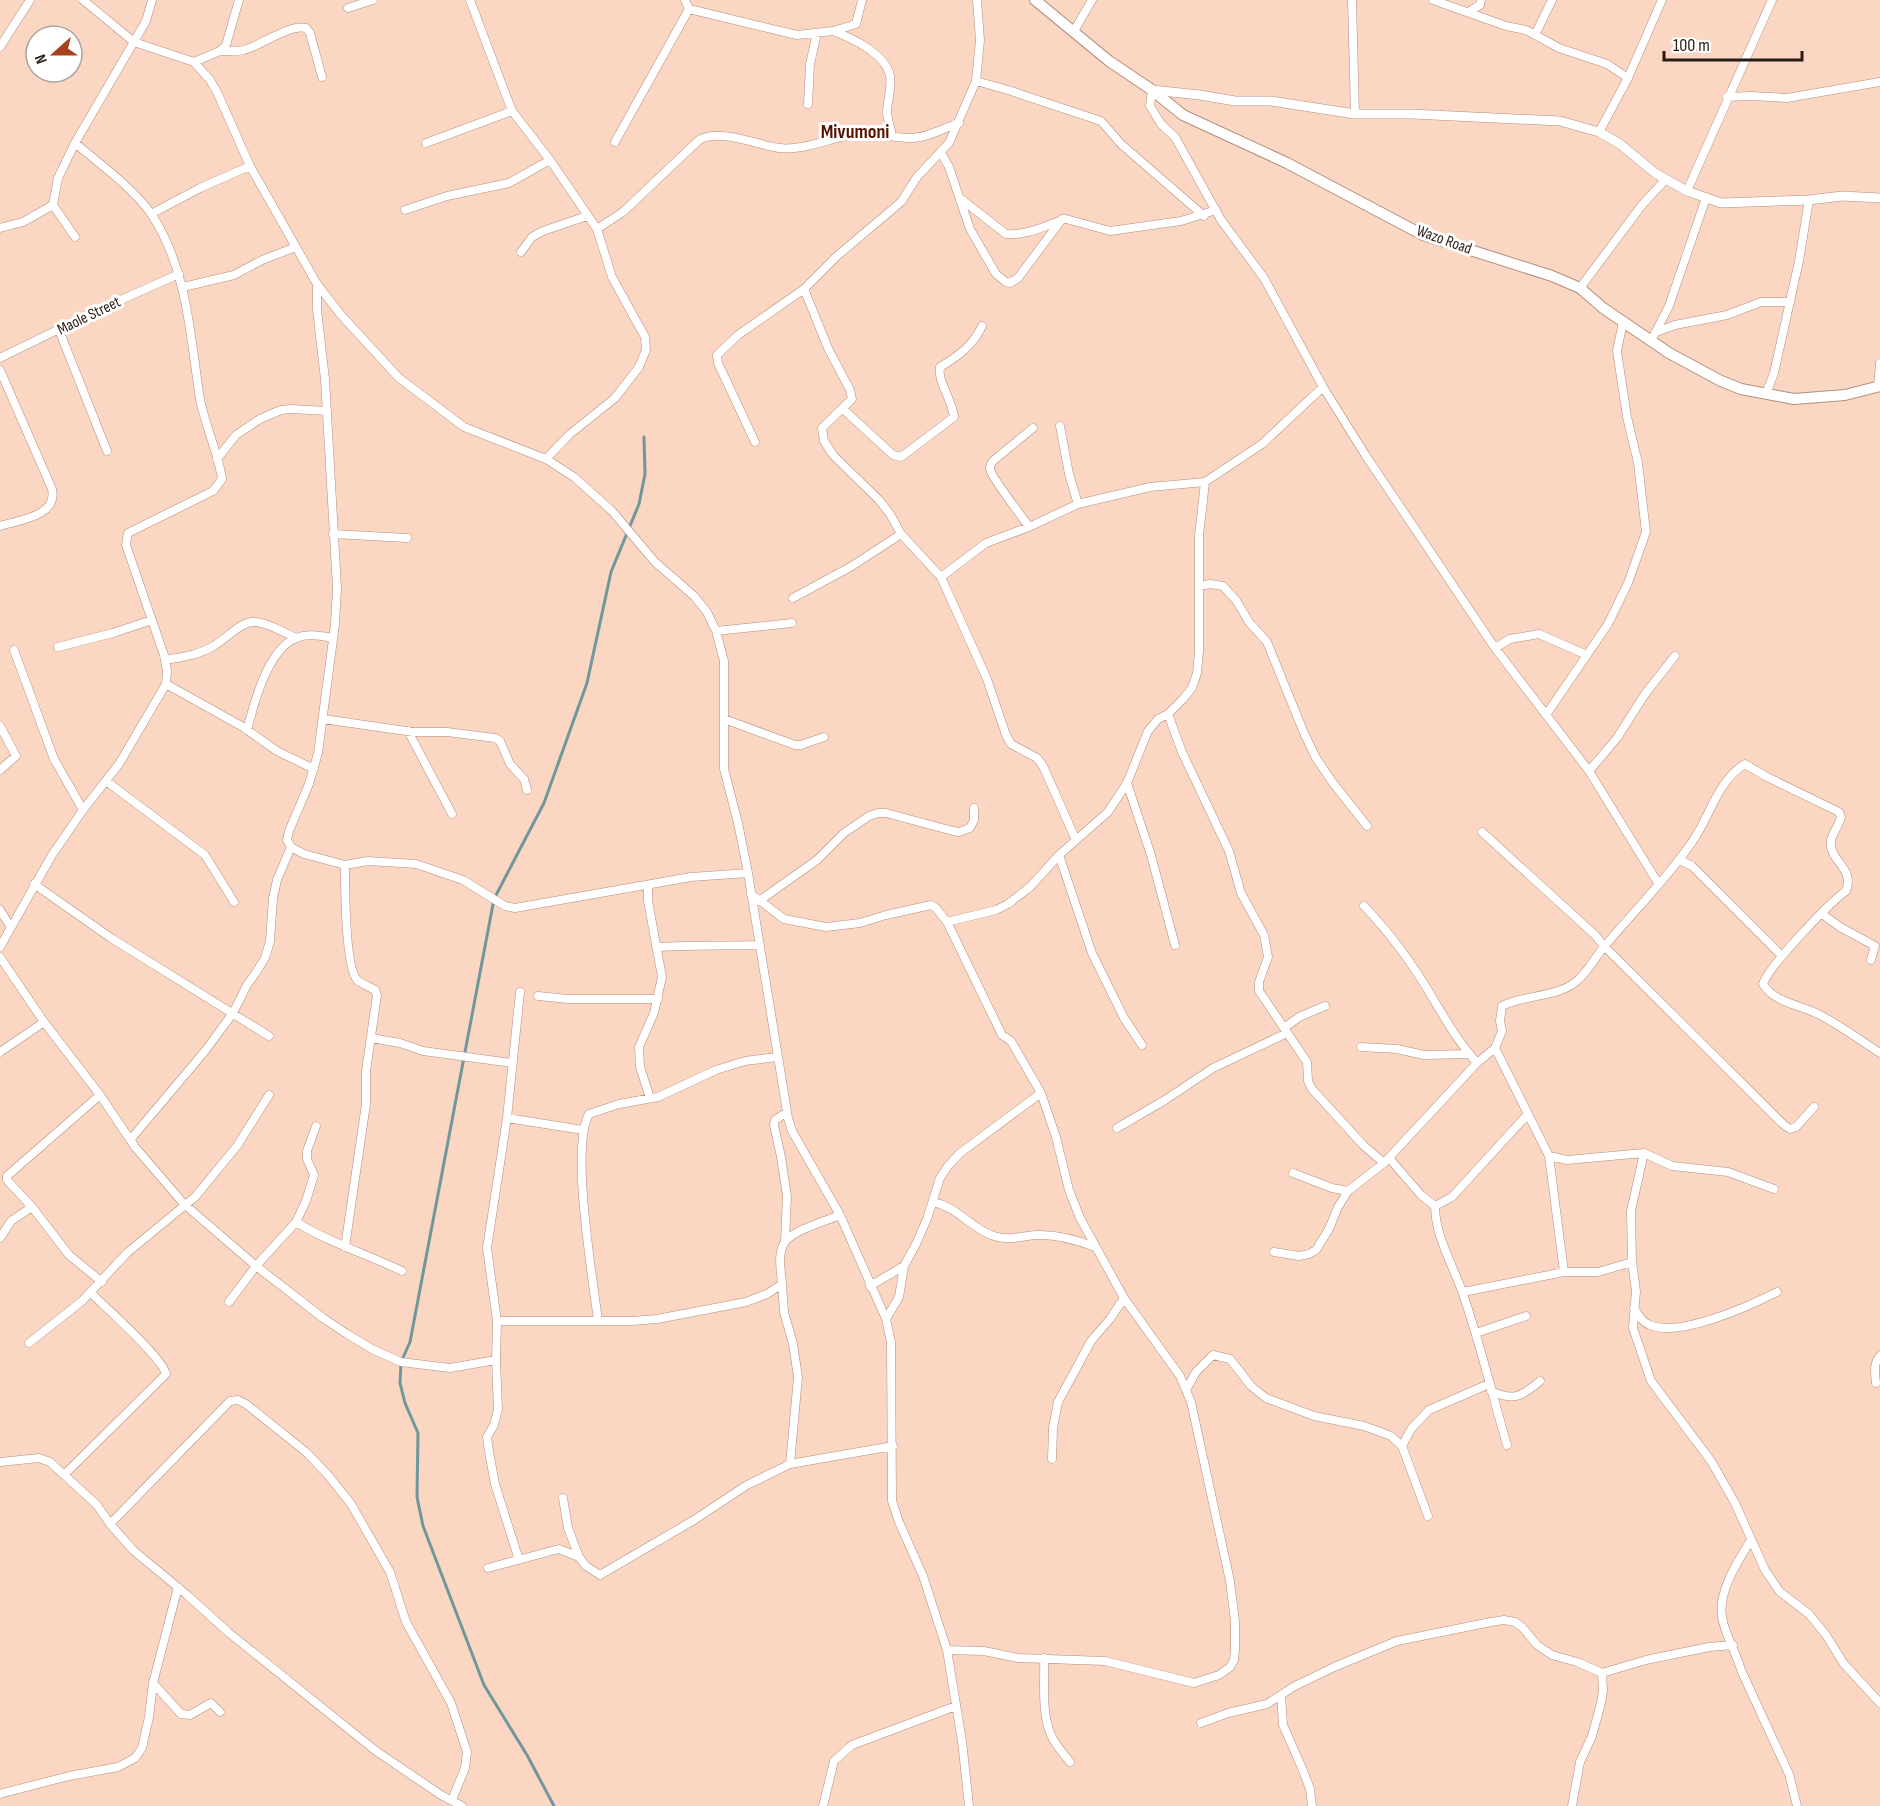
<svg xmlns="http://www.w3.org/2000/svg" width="1880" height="1806" font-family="'Sofia Sans Condensed',sans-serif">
<rect width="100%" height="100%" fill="#fbd6c3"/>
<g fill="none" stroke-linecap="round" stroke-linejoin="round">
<path stroke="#70989c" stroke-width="3" d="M 554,1806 L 527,1755 L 484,1685 L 423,1526 L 417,1497 L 418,1433 L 405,1403 L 400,1383 L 401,1362 L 410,1342 L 494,899 L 544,803 L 587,683 L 611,572 L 639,504 L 645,474 L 644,437"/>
<g stroke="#b18f7d" stroke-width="9">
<path id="minor" d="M 83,0 L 134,42 L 194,62 L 210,80 L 217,92 L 250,166 L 317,284 L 341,315 L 399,378 L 464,427 L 546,459 L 574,477 L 612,511 L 655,562 L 694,596 L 707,612 L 716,631 L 724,661 L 724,769 L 738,823 L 748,873 L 788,1118 L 792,1131 L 840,1215 L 886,1319 L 891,1342 L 892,1501 L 899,1522 L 923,1576 L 947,1650 L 962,1741 L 969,1806
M 470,0 L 512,111 L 550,160 L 597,229 L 612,277 L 645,337 L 646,350 L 639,367 L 615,398 L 570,434 L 546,459
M 1352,0 L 1355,114
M 1433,0 L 1506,26 L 1526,30 L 1559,48 L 1607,64 L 1628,78
M 348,8 L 373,0
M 689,9 L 797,35 L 833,31 L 856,24 L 862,0
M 1468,12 L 1480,5 L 1481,0
M 833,31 C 852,38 886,54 890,76 C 892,89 887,101 887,113 C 888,121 891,129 892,136
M 1074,31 L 1092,0
M 1535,35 L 1552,0
M 0,47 L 30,0
M 220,51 C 228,51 236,52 244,50 C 262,45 289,24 306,28 L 310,33 L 322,77
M 194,62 L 220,51 L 226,45 L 239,0
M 976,81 L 1008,90 L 1101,121 L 1121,144 L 1204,216
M 1152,90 L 1150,106 L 1161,124 L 1175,137 L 1221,220 L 1264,278 L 1323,387 L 1366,456 L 1495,648 L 1589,771 L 1658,883
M 1727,97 L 1751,96 L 1787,98 L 1880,82
M 808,104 L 810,64 L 817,33
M 1599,132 L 1628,78 L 1662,0
M 615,142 L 689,9 L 685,0
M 426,143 L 512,111
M 941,153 L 949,167 L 970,229 L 996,274 L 1006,282 L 1010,283 L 1018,278 L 1062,219 L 1066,219 L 1110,231 L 1181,221 L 1216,210
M 1687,191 L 1772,0
M 961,199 L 1006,234 C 1024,236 1042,227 1060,221
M 405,210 L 447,196 L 509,183 L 550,160
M 151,214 L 200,188 L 250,166
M 0,228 L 23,222 L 53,205
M 597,229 L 623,212 L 699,140 C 719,128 757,145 779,148 C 805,151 831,137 856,134 C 875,132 892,138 911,138 C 927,138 944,128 959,123
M 75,237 L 53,205 L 58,178 L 75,143 L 146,21 L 152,0
M 521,252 L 532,237 L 543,231 L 587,216
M 317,284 L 317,310 L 325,379 L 337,588 L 335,624 L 318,753 L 309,784 L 289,831 L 287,840 L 291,847 L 304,854 L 345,865 L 368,861 L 416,864 L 463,880 L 505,906 L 515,908 L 691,877 L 748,873
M 183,287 L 234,275 L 262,260 L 296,247
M 1580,288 L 1642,205 L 1666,179
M 804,289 L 828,348 L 850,390 L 852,399 L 822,428 L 824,441 L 833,455 L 879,500 L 890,514 L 901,534 L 941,577 L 987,679 L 1006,735 L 1011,744 L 1037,758 L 1043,766 L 1076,840
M 59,330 L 107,451
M 1656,332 L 1675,325 L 1727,315 L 1761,302 L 1790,302
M 1651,341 L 1669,306 L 1706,198
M 0,358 L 96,311 L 179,274
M 0,370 L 52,489 C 58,516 20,520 0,526
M 1878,386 L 1880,363
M 1766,394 L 1774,373 L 1799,261 L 1809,200
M 843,409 L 893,455 L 901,457 L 954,417 C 952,399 937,381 940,367 C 957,357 974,345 982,326
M 1060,426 L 1069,474 L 1078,504
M 755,442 L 718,363 L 717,355 L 738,335 L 804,289 L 837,256 L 901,202 L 917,177 L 949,143 L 976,81 L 980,40 L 977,0
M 217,459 L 236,435 L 260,419 L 281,410 L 291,409 L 327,411
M 1029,527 C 1022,516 992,479 990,469 C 990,466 992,462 994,460 L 1033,428
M 333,534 L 407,538
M 941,577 L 986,543 L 1029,527 L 1078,504 L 1150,487 L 1205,482 L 1262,444 L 1323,387
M 1199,586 L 1210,584 L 1223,586 L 1236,600 L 1249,622 L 1267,642 L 1304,733 L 1316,758 L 1333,783 L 1367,826
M 793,598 L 852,566 L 901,534
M 716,631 L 792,623
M 58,647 L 113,633 L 152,620
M 1495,648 L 1510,639 L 1539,634 L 1587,655
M 14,650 L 54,759 L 83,810
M 165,660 C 183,657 199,655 215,645 C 226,639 238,624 251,622 C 265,621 283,632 296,638
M 166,684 L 243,727 L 277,751 L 314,769
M 1168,714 L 1182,752 L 1229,851 L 1241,893 L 1264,935 L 1268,957 L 1259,982 L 1259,991 L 1307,1062 L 1308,1081 L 1312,1089 L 1363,1145 L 1384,1163
M 1546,715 L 1608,624 L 1628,583 L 1646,532 L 1638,463 L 1627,417 L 1617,351 L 1623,322
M 323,719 L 413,732 L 447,732 L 495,738 L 500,741 L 510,764 L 524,779 L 527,790
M 724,719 L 795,745 L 801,745 L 824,737
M 0,726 L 16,756 L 0,770
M 247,730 C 254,703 268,649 296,638 C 308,633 321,636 333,638
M 408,731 L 452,814
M 1589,771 L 1617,738 L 1645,694 L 1675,656
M 106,781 L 205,855 L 234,902
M 1127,783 L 1151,855 L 1175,945
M 1482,832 L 1595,935 L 1604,946 L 1784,1125 L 1790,1129 L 1796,1127 L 1814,1107
M 1059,855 L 1092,953 L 1124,1018 L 1142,1045
M 1679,860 L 1692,866 L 1782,956
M 34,884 L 111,938 L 269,1036
M 648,885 L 648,901 L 662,977 L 654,1013 L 639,1047 L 640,1067 L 650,1098
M 751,894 L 784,919 L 826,927 L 860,923 L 886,915 L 931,905 L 936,908 L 947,922 L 996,910 L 1008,904 L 1030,887 L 1059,855 L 1108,812 L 1127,783 L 1148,731 L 1158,719 L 1168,714 L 1183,699 L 1192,688 L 1197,673 L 1199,651 L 1199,536 L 1205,482
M 759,901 L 817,860 L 844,833 L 869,816 L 878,813 L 886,813 L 953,831 L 959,832 L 970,828 L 974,820 L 974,808
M 1364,906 C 1391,934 1416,969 1435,1002 C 1449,1025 1459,1043 1477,1063
M 0,910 L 10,926
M 1822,914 L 1840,927 L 1875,946 L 1871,960
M 0,947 L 52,855 L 83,810 L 119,764 L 166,684 L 167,671 L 164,655 L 126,545 L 128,533 L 213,491 L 222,479 C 218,452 205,426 200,399 C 190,336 188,271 152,215 C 134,189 100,164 75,143
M 658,947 C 692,945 726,946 760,945
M 0,957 L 44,1022 L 100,1095 L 135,1147 L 184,1204 L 256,1266 L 323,1318 L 347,1334 L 372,1349 L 401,1362 L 450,1368 L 496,1360 L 497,1321 L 632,1321 L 657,1319 L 746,1302 L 767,1294 L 782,1284 C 781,1271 777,1253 785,1242 C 793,1230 826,1221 840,1215
M 538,996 L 568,999 L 658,999
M 1284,1028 L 1299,1017 L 1325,1006
M 371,1038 L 400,1043 L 423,1051 L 512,1063
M 1361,1047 L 1397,1049 L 1424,1055 L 1469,1054
M 1495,1048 L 1549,1156 L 1564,1272
M 0,1052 L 44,1022
M 100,1095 L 7,1176 L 7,1180 L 32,1207 L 69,1255 L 102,1282
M 507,1118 L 583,1130
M 1117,1128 L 1165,1100 L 1213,1068 L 1287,1033
M 130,1140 L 205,1051 L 233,1013 L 247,985 L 257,971 L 265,958 L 270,941 L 273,898 L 277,880 L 291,847
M 1644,1153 L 1631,1211 L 1632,1262 L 1636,1291 L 1633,1328 L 1651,1381 L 1711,1461 L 1735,1503 L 1765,1570 L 1780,1592 L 1809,1614 L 1826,1635 L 1844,1664 L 1880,1703
M 1549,1156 L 1567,1160 L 1644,1153 L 1672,1166 L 1728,1172 L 1774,1189
M 1389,1158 L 1421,1195 L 1435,1206 C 1435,1236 1453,1265 1463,1294 C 1480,1343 1492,1394 1507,1445
M 1293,1173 L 1332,1188 L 1348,1191
M 933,1202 C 958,1207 971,1229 994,1236 C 1008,1241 1022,1236 1036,1235 C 1057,1234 1075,1239 1095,1247
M 1435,1206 L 1452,1197 L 1528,1114
M 296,1222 C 330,1243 366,1254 402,1271
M 0,1238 L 11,1221 L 32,1207
M 785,1241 L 787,1196 L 781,1157 L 774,1125 L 775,1120 L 787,1112
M 345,1247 L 366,1104 L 366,1071 L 377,995 L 375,990 C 370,987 362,984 358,981 C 345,969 345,885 345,865
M 1274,1252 L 1299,1256 L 1309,1254 L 1316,1250 L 1329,1229 L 1338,1207 L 1348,1191 L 1384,1163 L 1477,1063 L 1495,1048 L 1502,1031 L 1500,1021 L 1502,1006 C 1525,994 1560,998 1579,979 C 1589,970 1595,957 1604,947 C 1633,912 1666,880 1692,842 C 1710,817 1717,781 1745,764 L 1767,777 L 1839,812 L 1841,817 C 1839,825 1833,833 1831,840 C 1828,861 1855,867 1846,891 C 1829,903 1769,966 1763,984 C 1774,1003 1802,1005 1820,1015 C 1841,1026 1860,1040 1880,1053
M 782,1284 L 784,1312 L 793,1344 L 798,1377 L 790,1464
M 870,1286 L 904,1266
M 1463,1292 L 1564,1272 L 1598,1272 L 1632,1262
M 229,1302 L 256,1266 L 296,1222 L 306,1201 L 314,1175 L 307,1159 L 307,1151 L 316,1126
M 1634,1308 C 1638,1315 1642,1322 1650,1325 C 1679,1338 1749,1306 1777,1292
M 886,1319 L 899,1297 L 904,1266 L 916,1244 L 927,1219 L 940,1178 L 948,1166 L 960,1153 L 1041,1093
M 497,1321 L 487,1248 L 507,1118 L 520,992
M 598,1321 C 593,1278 570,1148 589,1114 L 619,1104 L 658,1097 L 716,1070 L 745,1061 L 777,1057
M 1476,1333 L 1526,1316
M 29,1343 L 82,1301 L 128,1252 L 195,1197 L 237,1146 L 269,1095
M 496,1360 L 498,1409 L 494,1425 L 487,1437 L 489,1452 L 495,1484 L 519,1560
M 1876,1383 C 1875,1374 1873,1363 1880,1356
M 1186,1390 L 1196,1372 L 1213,1355 L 1230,1359 L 1251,1386 L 1266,1398 L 1314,1416 L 1364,1426 L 1391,1436 L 1402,1446 L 1428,1516
M 1491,1391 C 1514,1402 1522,1396 1540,1381
M 1402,1446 L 1411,1429 L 1429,1410 L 1489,1384
M 1052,1459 L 1053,1428 L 1058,1402 L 1091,1341 L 1110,1319 L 1124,1298
M 0,1462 L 39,1458 L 50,1462 L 97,1505 L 110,1524 L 134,1551 L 186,1594 L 228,1632 L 376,1751 L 441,1795 L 462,1806
M 65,1474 L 166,1374 C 162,1357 106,1308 91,1293
M 563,1498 L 568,1528 L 579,1557
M 110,1524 L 230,1401 L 238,1400 L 246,1404 L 306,1452 L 328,1475 L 351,1504 L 390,1572 L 406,1622 L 451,1703 L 467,1752 L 465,1768 L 452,1800
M 1751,1540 C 1738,1561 1718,1591 1722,1617 C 1725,1635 1736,1652 1741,1670 L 1789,1774 L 1797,1806
M 488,1568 L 559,1549 L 579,1557 L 586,1566 L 600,1575 L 694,1520 L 747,1485 L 790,1464 L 893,1446
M 947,1650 L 984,1651 L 1018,1658 L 1105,1661 L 1194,1683 L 1219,1675 L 1230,1667 L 1234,1660 L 1235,1649 L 1235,1621 L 1230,1581 L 1191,1402 L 1180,1376 L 1124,1298 L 1080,1218 L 1069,1190 L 1056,1137 L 1041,1093 L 1011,1041 L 1002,1035 L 947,922
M 1044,1658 C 1045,1682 1041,1712 1051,1735 C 1055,1745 1064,1754 1070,1762
M 153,1683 L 181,1714 L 190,1715 L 211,1703 L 220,1712
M 1281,1695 L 1283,1725 L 1302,1768 L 1310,1789 L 1312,1806
M 1201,1723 L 1228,1713 L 1267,1704 L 1293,1687 L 1334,1667 L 1397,1641 L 1491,1622 L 1504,1620 L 1515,1622 L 1523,1628 L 1537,1645 L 1552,1655 L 1577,1662 L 1602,1673 L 1646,1660 L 1709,1647 L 1733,1645
M 0,1794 L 69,1776 L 118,1767 L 135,1758 L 142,1748 L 149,1717 L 153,1683 L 178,1587
M 823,1806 L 834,1761 L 852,1745 L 956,1706
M 1572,1806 L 1580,1762 L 1592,1736 L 1601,1703 L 1603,1690 L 1602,1673"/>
</g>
<g stroke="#b18f7d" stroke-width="10">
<path id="tertiary" d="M 1152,90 L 1200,95 L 1235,101 L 1271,101 L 1355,114 L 1412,114 L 1560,121 L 1599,132 L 1620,144 L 1655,173 L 1687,191 L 1721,203 L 1809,200 L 1842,196 L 1880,198"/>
</g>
<g stroke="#b18f7d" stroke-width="12">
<path id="secondary" d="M 1035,0 L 1109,61 L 1152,90 L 1183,115 L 1287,163 L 1423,235 L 1552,276 L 1580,288 L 1603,308 L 1669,353 L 1721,381 L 1741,389 L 1794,399 L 1845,395 L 1880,386"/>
</g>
<use href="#minor" stroke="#fff" stroke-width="8"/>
<use href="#tertiary" stroke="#fff" stroke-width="9"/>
<use href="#secondary" stroke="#fff" stroke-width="10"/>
</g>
<g text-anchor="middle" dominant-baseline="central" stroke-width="6" stroke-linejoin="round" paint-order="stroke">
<g font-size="16" fill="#291c15" stroke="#fff">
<text transform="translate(1444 240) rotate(20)">Wazo Road</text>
<text transform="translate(89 316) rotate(-26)">Maole Street</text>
</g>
<g font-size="20" font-weight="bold" fill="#551500" stroke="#fff">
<text x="855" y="132">Mivumoni</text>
</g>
</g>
<g transform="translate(54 54) rotate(249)"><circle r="28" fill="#ffffff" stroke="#a9a4a1" stroke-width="1.5"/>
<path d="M0-4.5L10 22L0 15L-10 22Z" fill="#a8421d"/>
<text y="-9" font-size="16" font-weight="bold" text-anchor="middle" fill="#291c15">N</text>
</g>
<path d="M1664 51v9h138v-9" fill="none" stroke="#291c15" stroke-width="3"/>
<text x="1673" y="51" font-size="18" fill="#291c15" stroke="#ffffff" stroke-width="4.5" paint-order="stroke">100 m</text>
</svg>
